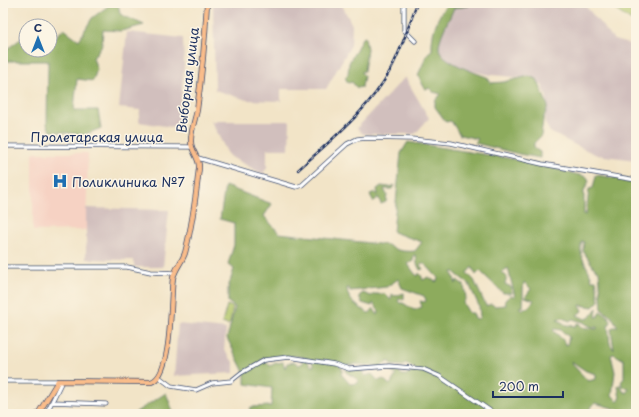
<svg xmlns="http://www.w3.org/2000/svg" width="639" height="417" font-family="'Playpen Sans',sans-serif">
<rect width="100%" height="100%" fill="#fcf5e5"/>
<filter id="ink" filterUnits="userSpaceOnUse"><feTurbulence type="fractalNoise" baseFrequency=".025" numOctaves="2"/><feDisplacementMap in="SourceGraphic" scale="8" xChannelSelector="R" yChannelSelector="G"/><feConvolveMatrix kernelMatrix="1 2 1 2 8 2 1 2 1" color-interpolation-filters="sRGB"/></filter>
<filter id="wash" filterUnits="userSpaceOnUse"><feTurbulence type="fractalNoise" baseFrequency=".012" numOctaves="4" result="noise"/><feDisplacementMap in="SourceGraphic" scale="16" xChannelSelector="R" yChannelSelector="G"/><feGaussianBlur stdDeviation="0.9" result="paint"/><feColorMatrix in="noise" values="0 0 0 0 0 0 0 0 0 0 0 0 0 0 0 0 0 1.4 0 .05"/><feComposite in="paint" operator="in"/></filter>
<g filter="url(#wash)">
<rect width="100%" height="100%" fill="#f2e4c7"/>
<path fill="#f6d2c3" d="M 33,153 L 88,153 L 86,230 L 33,231 Z"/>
<path fill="#d1bfbd" d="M 213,3 L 341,3 L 352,25 L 351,45 L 326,89 L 281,89 L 281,101 L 247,100 L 215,90 Z
M 447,3 L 583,3 L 614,40 L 636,46 L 636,160 L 597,155 L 571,143 L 550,132 L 545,123 L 547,97 L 542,85 L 526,78 L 491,75 L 463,69 L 434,51 L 432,36 Z
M 127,32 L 183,38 L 184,66 L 178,128 L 139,122 L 140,110 L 119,108 Z
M 405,77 L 429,118 L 415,134 L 363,134 L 357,128 Z
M 211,121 L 290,121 L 289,149 L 267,149 L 267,167 L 263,174 L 229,156 Z
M 86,208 L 169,210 L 163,267 L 134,267 L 134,260 L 129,260 L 86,259 Z
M 178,324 L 226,329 L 224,350 L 234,363 L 234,373 L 174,376 Z"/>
<path fill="#b2c669" stroke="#667a64" d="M 605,3 L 636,3 L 636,24 Z
M 227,305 L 233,307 L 230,323 L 228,325 L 222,323 Z"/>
<path fill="#8dab5d" stroke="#546d5e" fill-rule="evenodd" d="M 112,3 L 118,3 L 120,14 L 144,25 L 121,31 L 103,30 L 102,45 L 93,58 L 97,69 L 93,81 L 77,79 L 74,110 L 98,110 L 101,128 L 84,135 L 50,131 L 47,124 L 48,61 L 3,61 L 3,52 L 26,35 L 26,50 L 50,50 L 50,41 L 64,29 L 79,40 L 92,18 Z
M 448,3 L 466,3 L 469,6 L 454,8 C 450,18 439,37 439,47 C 438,60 475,73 487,77 L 491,83 L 504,82 L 529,76 L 537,79 L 548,106 L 543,120 L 541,136 L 534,143 L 534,148 L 540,152 L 540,158 L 519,154 L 475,143 L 478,139 L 460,135 L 451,121 L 446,122 L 435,107 L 435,101 L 441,94 L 433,92 L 429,88 L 425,89 L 418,75 L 428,53 L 432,50 C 431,33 437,16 448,3 Z
M 365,37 L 367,49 L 364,71 L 361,72 L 364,76 L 362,87 L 357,88 L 352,82 L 348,83 L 345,77 L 348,74 L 349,63 L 362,38 Z
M 408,142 L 525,161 L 587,177 L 589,181 L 584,191 L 584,215 L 586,214 L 589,189 L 593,188 L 596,175 L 636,181 L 636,315 L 634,324 L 631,326 L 632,330 L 636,331 L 636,414 L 617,414 L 620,410 L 595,403 L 585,414 L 248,414 L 251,407 L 271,406 L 272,388 L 245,384 L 245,374 L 227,338 L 235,307 L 228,302 L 228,288 L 234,269 L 228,264 L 234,245 L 234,223 L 220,219 L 225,186 L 272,204 L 264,216 L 279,233 L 388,245 C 394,251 407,252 415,251 L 422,242 L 393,232 L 401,153 ZM 582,241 L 584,242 L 583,251 L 595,269 L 599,271 L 602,310 L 612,317 L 618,327 L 613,327 L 611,329 L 614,350 L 610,344 L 608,326 L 611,322 L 609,317 L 600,311 L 598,317 L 596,317 L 597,308 L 589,318 L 585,319 L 577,315 L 582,311 L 580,305 L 593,307 L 599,301 L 596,280 L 592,280 C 589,266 577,257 582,241 ZM 414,255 L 416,255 L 417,264 L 420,270 L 423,269 L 420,265 L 422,263 L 426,265 L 438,278 L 437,281 L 436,282 L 428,277 L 423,280 L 421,275 L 419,273 L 418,276 L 415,274 L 408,264 L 413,261 ZM 472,267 L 476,275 L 480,271 L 503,293 L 512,293 L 511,287 L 505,284 L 507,277 L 502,272 L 508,268 L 515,297 L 511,295 L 505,300 L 506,305 L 495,306 L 491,304 L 486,306 L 474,280 L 467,273 ZM 452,272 L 455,272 L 456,274 L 469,284 L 479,306 L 480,317 L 478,319 L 475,318 L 473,313 L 469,313 L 463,303 L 466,298 L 464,285 L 457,280 L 456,284 ZM 398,279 L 402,288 L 424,296 L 426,300 L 425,302 L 420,301 L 422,307 L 414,310 L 403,303 L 400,303 L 398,301 L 400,298 L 402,300 L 404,299 L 404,293 L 395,296 L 392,294 L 391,300 L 385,294 L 374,294 L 371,296 L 363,293 L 359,296 L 362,303 L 372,306 L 373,303 L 379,311 L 378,315 L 373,308 L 371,312 L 368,313 C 358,306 347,301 347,288 L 349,288 L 350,291 L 387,287 ZM 524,282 L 531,289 L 525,297 L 534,300 L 528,308 L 524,308 L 522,310 L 519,307 L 523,307 C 524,299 522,292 524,282 ZM 562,318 L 570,321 L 572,319 L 583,322 L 591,327 L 597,327 L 597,329 L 580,327 L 580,324 L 577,323 L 576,326 L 566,325 L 557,319 ZM 554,329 L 561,330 L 569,337 L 567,345 L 565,344 L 563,340 L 553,330 ZM 614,354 L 624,360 L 624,378 L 621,382 L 623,387 L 629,388 L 627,393 L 623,391 L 620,384 L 618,386 L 620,399 L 618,402 L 612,395 L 615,372 L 611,355 ZM 293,356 L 303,357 L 314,361 L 312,362 L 314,366 L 311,366 L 305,358 L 302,359 L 303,363 L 299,365 L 295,362 L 287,363 L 285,368 L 283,362 L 276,363 L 270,366 L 268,363 L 262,362 L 261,360 ZM 389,361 L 391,365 L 403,366 L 406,363 L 415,369 L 406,375 L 402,375 L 398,370 L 390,371 L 396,375 L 390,385 L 383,379 L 378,381 L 372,374 L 365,376 L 361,369 L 346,369 L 346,372 L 358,380 L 358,383 L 350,384 L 341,374 L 343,370 L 340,366 L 356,364 L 374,366 L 380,371 L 381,366 ZM 571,361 L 586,371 L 596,374 L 596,379 L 588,381 L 572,364 Z
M 394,185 L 392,189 L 384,189 L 387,195 L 386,202 L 381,204 L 378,197 L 374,202 L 370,195 L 374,192 L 378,195 L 377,189 L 381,186 L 390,187 Z
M 166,393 L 174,414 L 134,414 L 136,412 Z"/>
</g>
<g filter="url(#ink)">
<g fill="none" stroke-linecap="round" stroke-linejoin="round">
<g stroke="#3b4a6e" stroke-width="5">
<path id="minor" d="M 404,3 L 404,30 L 415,41
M 3,146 L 191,147
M 198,158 L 296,187 L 302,185 L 347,144 L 357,139 L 367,138 L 411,139 L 451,143 L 542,164 L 636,180
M 3,267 L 127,267 L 151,272 L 175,273
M 159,377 L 171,386 L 196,390 L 212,383 L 231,381 L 241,373 L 264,360 L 289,357 L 334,364 L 349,369 L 389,366 L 423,369 L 439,376 L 495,414
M 3,381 L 58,381
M 52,402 L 106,404
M 46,414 L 62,381"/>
</g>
<g stroke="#3b4a6e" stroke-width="6">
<path id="major" d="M 38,414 L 58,381 L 151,382 C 173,376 170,299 173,278 C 175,269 182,262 185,253 C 192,226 196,196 199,168 C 200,157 190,151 191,140 C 191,130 195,120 197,110 C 202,74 205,39 207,3"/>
</g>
<use href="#minor" stroke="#fff" stroke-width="3.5"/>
<use href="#major" stroke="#f9bc8a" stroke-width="4.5"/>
<g stroke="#1b2f5e" stroke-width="2.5">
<path id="rail" d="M 298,170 C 332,139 369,110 391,69 C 402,48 409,25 417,3"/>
</g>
<use href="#rail" stroke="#fcf5e5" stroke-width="1" stroke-dasharray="3" stroke-linecap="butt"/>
</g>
</g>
<defs>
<g id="hospital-bare" transform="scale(1.2)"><path d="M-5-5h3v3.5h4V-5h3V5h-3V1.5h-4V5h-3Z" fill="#1f6fb2" stroke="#fcf5e5" stroke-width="2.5" paint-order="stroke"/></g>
</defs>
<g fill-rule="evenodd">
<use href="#hospital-bare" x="60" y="181"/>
</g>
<g text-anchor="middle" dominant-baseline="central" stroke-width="3" stroke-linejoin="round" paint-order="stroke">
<g font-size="13" fill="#1b2f5e" stroke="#fcf5e5">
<text transform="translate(187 80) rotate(-83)">Выборная улица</text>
<text x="97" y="136">Пролетарская улица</text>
</g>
<g font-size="13" fill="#1b2f5e" stroke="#fcf5e5" text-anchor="start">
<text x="72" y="181">Поликлиника №7</text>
</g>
</g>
<rect width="639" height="417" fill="none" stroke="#fcf5e5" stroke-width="16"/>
<g transform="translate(38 38)"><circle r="19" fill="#fcf5e5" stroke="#a2a6af"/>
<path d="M0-3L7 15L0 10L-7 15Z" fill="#1f6fb2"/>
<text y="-6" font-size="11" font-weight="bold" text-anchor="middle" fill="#1b2f5e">С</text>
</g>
<path d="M493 391v6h70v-6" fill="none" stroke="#1b2f5e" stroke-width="2"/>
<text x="499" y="391" font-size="12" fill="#1b2f5e" stroke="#fcf5e5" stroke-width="3" paint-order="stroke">200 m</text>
</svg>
